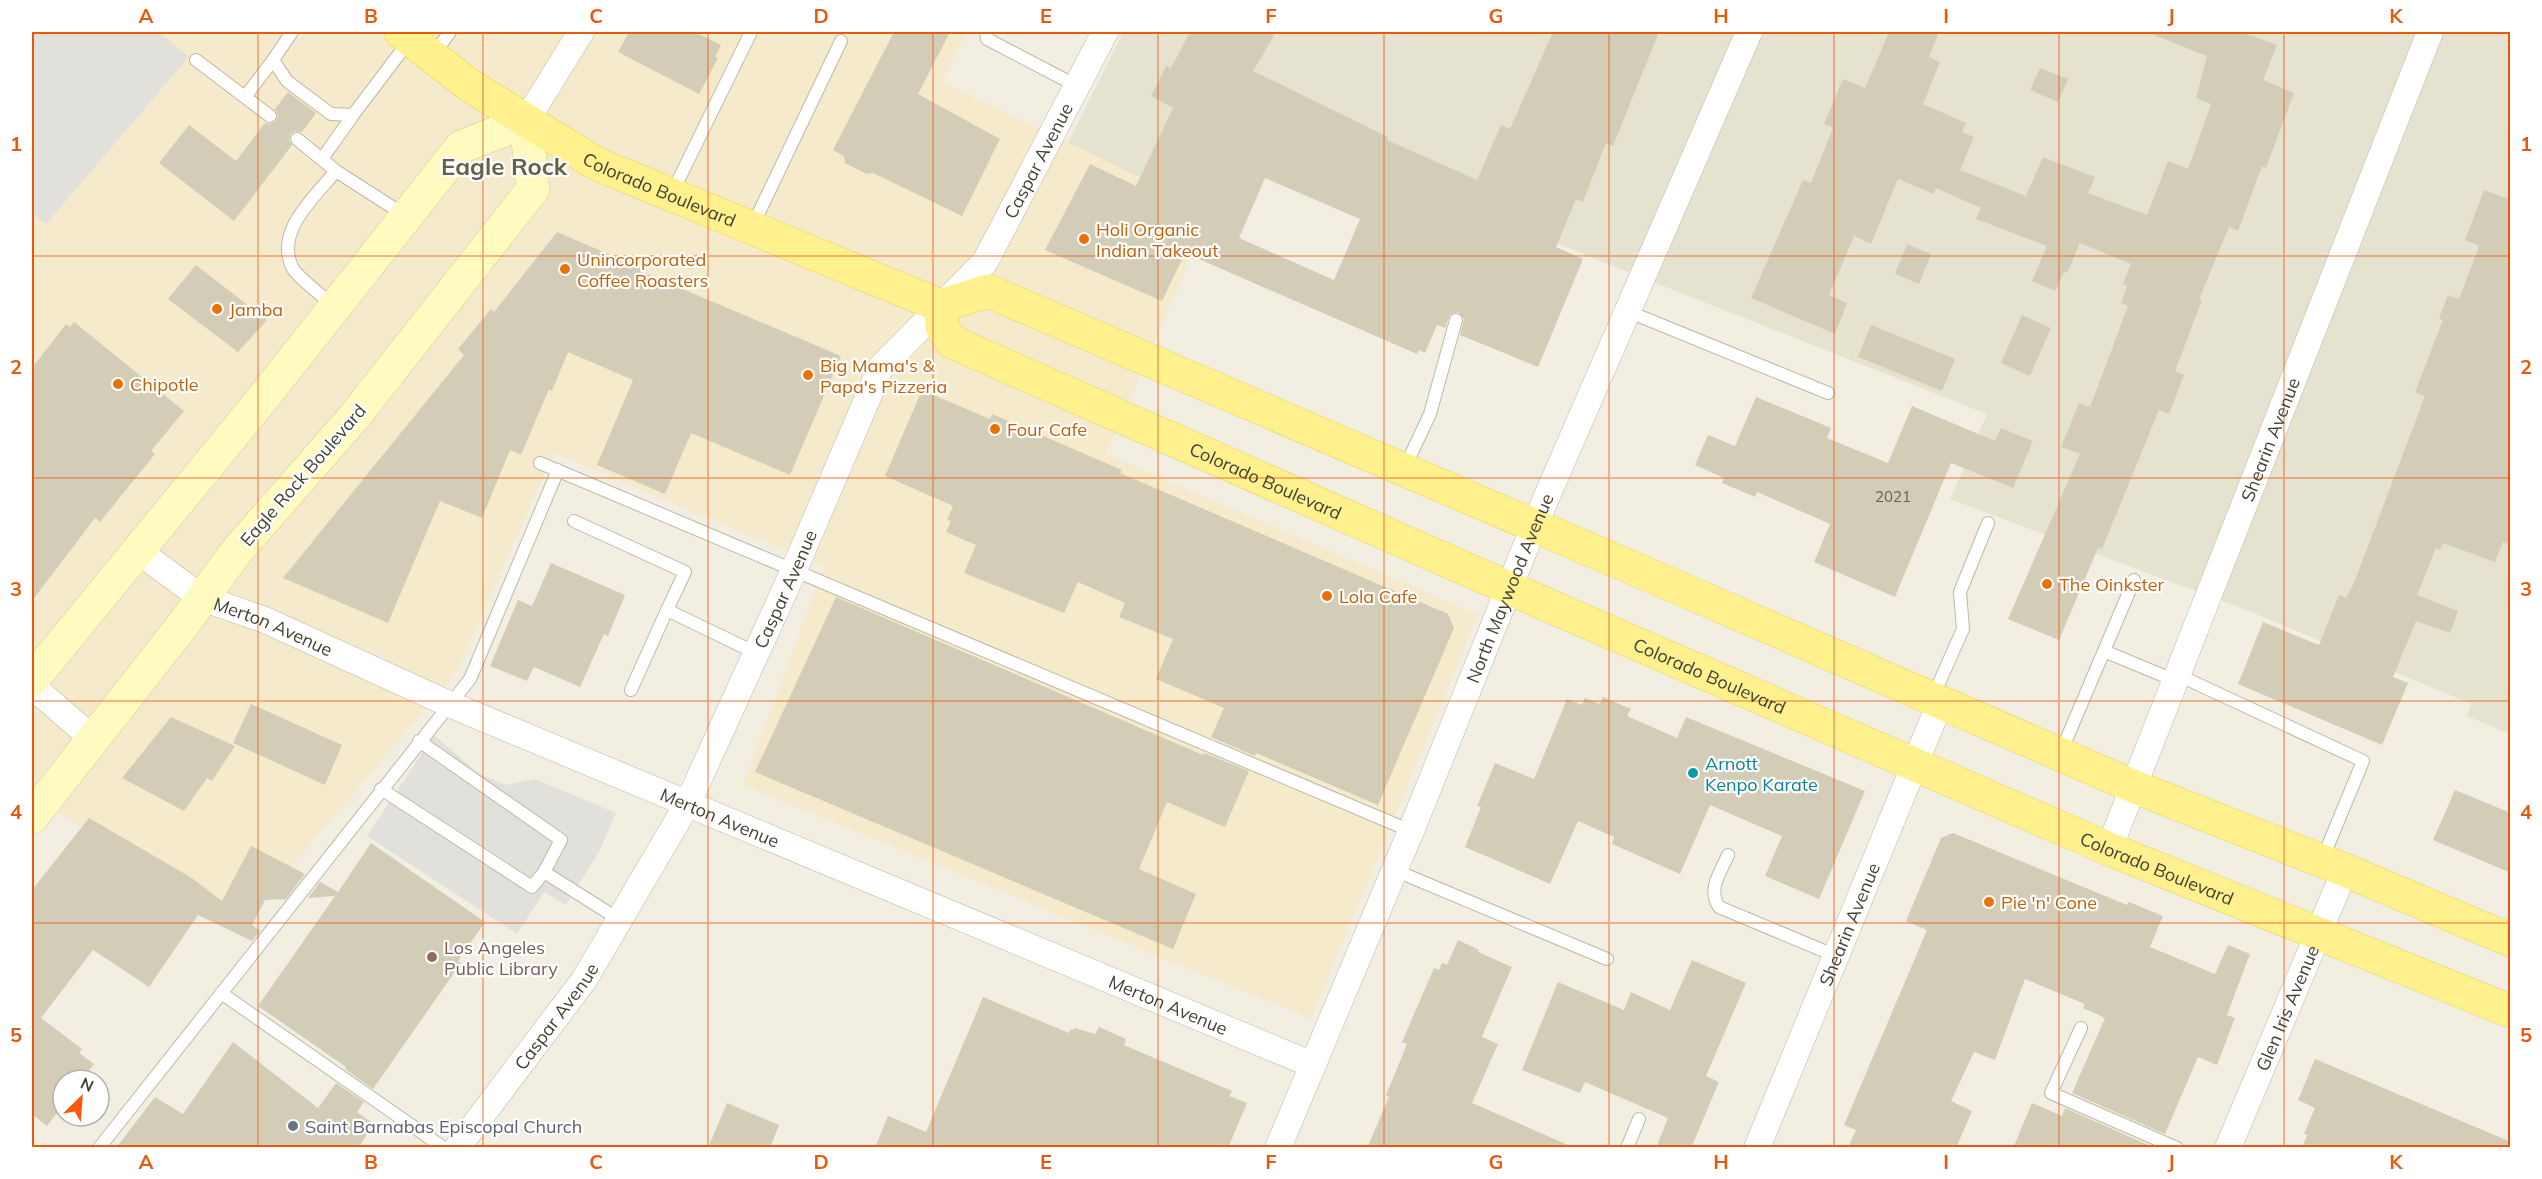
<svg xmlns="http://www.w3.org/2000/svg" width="2542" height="1179" font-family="Mulish,sans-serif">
<rect width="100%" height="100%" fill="#f2efe2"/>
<path fill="#e6e2d0" d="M 1123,32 L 2510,32 L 2510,734 L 2467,716 L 2471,704 L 2244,609 L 1950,499 L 1987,414 L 1590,257 L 1250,113 L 1211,212 L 1068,143 Z"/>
<path fill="#f5eacc" d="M 32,32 L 290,32 L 300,39 L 304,32 L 967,32 L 943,82 L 1211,212 L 1106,454 L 1478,615 L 1311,1019 L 743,785 L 824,567 L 554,453 L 456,673 L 236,931 L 32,794 Z"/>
<path fill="#e2e0db" d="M 32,32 L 159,32 L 189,57 L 46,224 L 32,214 Z
M 434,735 L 479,774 L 506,785 L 535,779 L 616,813 L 600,850 L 566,905 L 544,892 L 517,934 L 367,836 Z"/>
<path fill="#d3cdb8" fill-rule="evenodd" d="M 629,32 L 695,32 L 721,45 L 715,57 L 718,58 L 699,94 L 618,52 Z
M 894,32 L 950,32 L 918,94 L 1000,139 L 962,216 L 873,173 L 867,174 L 845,163 L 844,156 L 833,150 Z
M 1190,32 L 1276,32 L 1253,71 L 1388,137 L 1387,140 L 1477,180 L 1501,125 L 1510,129 L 1553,32 L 1659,32 L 1613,146 L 1606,143 L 1583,202 L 1576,199 L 1556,247 L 1583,259 L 1538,367 L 1460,335 L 1464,319 L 1458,312 L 1450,315 L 1445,328 L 1437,325 L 1425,353 L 1419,350 L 1417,354 L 1185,253 L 1162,301 L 1045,250 L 1090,164 L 1136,186 L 1173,108 L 1151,96 L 1166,66 L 1171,68 ZM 1265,178 L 1360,219 L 1334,280 L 1239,238 Z
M 1889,32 L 1939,32 L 1929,57 L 1940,62 L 1923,104 L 1966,123 L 1962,132 L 1974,137 L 1960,170 L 2026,196 L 2043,157 L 2095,177 L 2088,193 L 2147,215 L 2168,161 L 2188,169 L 2211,104 L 2196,98 L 2207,56 L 2152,34 L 2153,32 L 2241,32 L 2277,45 L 2263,80 L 2294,93 L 2266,168 L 2262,166 L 2238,231 L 2229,227 L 2199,299 L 2202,300 L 2175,371 L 2184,375 L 2169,414 L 2159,410 L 2102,549 L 2098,548 L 2059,640 L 2008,619 L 2080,454 L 2061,447 L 2079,403 L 2090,407 L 2112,349 L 2128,306 L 2121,303 L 2127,286 L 2123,284 L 2131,264 L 2080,243 L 2067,273 L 2064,272 L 2055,291 L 2032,281 L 2047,246 L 1976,219 L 1981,208 L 1936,188 L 1934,194 L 1898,179 L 1871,244 L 1854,236 L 1829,295 L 1847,303 L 1835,334 L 1751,298 L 1803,180 L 1811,183 L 1833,128 L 1824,124 L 1843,79 L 1865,88 Z
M 2040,68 L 2068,79 L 2058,102 L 2030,90 Z
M 288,92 L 316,113 L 302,132 L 295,131 L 290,134 L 289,141 L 292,145 L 234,221 L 159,163 L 189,125 L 236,161 L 265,123 L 270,124 L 276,121 L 278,116 L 275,109 Z
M 2484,190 L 2511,200 L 2511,545 L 2503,542 L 2495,562 L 2443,543 L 2440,550 L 2436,548 L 2417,595 L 2458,611 L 2450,633 L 2416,621 L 2393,677 L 2408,683 L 2382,745 L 2238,684 L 2263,622 L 2319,645 L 2339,595 L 2346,598 L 2354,583 L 2425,396 L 2415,392 L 2443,320 L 2439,319 L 2448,295 L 2459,299 L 2479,246 L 2465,240 Z
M 557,232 L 641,268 L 640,271 L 841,356 L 790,475 L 691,433 L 665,494 L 597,465 L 633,380 L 568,352 L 552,391 L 549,389 L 521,455 L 510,450 L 482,518 L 440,501 L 388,623 L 283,578 L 464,355 L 458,349 L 491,309 L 494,312 Z
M 1907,244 L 1931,254 L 1919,284 L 1895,274 Z
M 196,265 L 267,320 L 238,352 L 168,299 Z
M 2022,315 L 2051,328 L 2030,376 L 2001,363 Z
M 74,322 L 184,411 L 151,451 L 155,454 L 100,522 L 95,518 L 32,601 L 32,368 L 66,324 L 70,327 Z
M 1871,325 L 1955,359 L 1942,391 L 1858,357 Z
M 922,390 L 990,419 L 992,414 L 1122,470 L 1120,473 L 1448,614 L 1454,628 L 1378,805 L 1256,753 L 1255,756 L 1211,737 L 1224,708 L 1156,679 L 1173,639 L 1119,617 L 1125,603 L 1078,582 L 1064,613 L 964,573 L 976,545 L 946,532 L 951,521 L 947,520 L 953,506 L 885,476 Z
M 1756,397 L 1831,428 L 1827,438 L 1888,463 L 1912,406 L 1995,441 L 2001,428 L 2033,441 L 2013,488 L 1951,463 L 1895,597 L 1814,562 L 1830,524 L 1757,492 L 1755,497 L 1722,483 L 1724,478 L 1695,465 L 1708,435 L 1735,446 Z
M 551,563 L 625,595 L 608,636 L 604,634 L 580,687 L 534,667 L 527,681 L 490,666 L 518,600 L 532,606 Z
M 836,597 L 1203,755 L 1204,753 L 1249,771 L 1225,827 L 1167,802 L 1139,869 L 1196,894 L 1173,949 L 755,772 Z
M 1603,697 L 1631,709 L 1627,716 L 1677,738 L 1686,717 L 1865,791 L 1819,899 L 1765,876 L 1782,836 L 1710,805 L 1680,874 L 1612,844 L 1614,837 L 1578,821 L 1550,884 L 1465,847 L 1481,807 L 1477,806 L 1495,763 L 1534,779 L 1567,699 L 1582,705 L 1585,698 L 1600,704 Z
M 251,704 L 342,745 L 325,785 L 233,743 Z
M 171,717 L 235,746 L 212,781 L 207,778 L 184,811 L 122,778 Z
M 2455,790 L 2511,813 L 2511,873 L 2433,840 Z
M 89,818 L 192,878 L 222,901 L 251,846 L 305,874 L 286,899 L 265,900 L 252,925 L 260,931 L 252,941 L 198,915 L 149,987 L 93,950 L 41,1018 L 82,1049 L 79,1053 L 94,1064 L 82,1080 L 63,1080 L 63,1105 L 47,1126 L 32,1114 L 32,890 Z
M 1953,833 L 2127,905 L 2129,902 L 2163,916 L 2150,947 L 2215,974 L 2228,945 L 2250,954 L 2227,1015 L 2235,1018 L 2217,1065 L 2198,1057 L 2165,1134 L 2072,1093 L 2105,1018 L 2083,1008 L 2085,1004 L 2025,979 L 1995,1060 L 1974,1052 L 1951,1101 L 1972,1111 L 1956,1148 L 1848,1148 L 1856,1130 L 1844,1125 L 1927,930 L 1906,921 L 1941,838 Z
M 371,843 L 485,922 L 458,961 L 461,963 L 373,1089 L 345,1069 L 346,1067 L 258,1006 L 335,896 L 308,898 L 320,882 L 338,892 Z
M 1458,940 L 1479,950 L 1478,952 L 1512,967 L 1483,1034 L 1482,1037 L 1498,1044 L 1472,1103 L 1575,1148 L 1367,1148 L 1389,1097 L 1386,1095 L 1407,1044 L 1402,1042 L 1434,968 L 1439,970 L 1442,963 L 1447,965 Z
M 1692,960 L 1746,983 L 1706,1076 L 1719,1082 L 1691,1148 L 1656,1148 L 1668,1118 L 1585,1082 L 1580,1093 L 1522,1070 L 1558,982 L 1624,1010 L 1631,992 L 1670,1010 Z
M 983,997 L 1069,1033 L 1071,1029 L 1074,1030 L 1075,1028 L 1095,1034 L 1099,1027 L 1126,1039 L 1124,1045 L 1232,1091 L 1229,1096 L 1247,1103 L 1228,1148 L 875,1148 L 888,1116 L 926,1132 Z
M 233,1042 L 318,1108 L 336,1083 L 364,1102 L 357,1112 L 374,1124 L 358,1148 L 116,1148 L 155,1097 L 183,1114 Z
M 2315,1059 L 2511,1142 L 2511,1148 L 2302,1148 L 2307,1135 L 2304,1134 L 2315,1108 L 2298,1100 Z
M 727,1103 L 779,1125 L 770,1148 L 708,1148 Z
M 2032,1103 L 2062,1116 L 2065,1108 L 2155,1148 L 2013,1148 Z"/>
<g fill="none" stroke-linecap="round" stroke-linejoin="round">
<g stroke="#bdb9a5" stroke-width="14">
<path id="service" d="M 292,32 L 273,60 L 287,81 L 331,114 L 353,115 L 409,41
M 986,32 L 987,39 L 1077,86
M 433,55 L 450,32
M 196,60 L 270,116
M 245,97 L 273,60
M 297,139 L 336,171 L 406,216
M 322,159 L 353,115
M 671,195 L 751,32
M 752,227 L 841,41
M 333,306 C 325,298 295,275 292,267 C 275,230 315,197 336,171
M 1627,311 L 1828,393
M 540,463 L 1411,831
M 1404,469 L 1430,414 L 1456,320
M 574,521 L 685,572 L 667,610
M 2134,580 L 2104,651 L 2176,681
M 2178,675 L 2363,761 L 2322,860
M 631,690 L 667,610 L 756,653
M 1932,699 L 1963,629 L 1960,592 L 1988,523
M 419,741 L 561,840 L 544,872
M 2061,752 L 2104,651
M 381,789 L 532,887 L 544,872 L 620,920
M 1728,855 C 1721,872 1707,889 1719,907 L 1836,956
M 1394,870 L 1607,959
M 221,993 L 444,1148
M 2081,1028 L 2051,1093 L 2177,1148
M 99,1148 L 470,679 L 558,470
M 1627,1148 L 1639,1119"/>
</g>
<g stroke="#bdb9a5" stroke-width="27">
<g id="minor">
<path d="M 526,121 L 581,32"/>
<path id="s1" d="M 138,551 L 202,598 L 265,620 L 449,704 L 1313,1065"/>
<path d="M 32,686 L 93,739"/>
<path id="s2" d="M 2109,849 L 2430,32"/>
<path id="s3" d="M 457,1148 L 584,980 L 688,803 L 794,570 L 881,367 L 985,262 L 1105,32"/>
<path id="s4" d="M 1278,1148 L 1411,831 L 1534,526 L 1749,32"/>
<path id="s5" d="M 1757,1148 L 1940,703"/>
<path id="s6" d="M 2228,1148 L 2345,870"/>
</g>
</g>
<g stroke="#d3cc91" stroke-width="34">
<path id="secondary" d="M 32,680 L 259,403 L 461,147 L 526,121 L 533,189 L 354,417 L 236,552 L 182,626 L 32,817"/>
</g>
<g stroke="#e5d25c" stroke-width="34">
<g id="primary">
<path id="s7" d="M 401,32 L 469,85 L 597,164 L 941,306 L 988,291 L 1663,581 L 2135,787 L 2345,870 L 2510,940"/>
<path id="s8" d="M 941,306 L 942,327 L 952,342 L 1552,607 L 2109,849 L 2510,1011"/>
</g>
</g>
<use href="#service" stroke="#fff" stroke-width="12"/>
<use href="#minor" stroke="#fff" stroke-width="26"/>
<use href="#secondary" stroke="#fffabf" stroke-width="33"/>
<use href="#primary" stroke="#fff18e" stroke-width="33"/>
</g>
<path fill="none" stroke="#e8590c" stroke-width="1.5" stroke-opacity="0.55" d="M 258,32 L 258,1148M 483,32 L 483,1148M 708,32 L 708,1148M 933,32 L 933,1148M 1158,32 L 1158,1148M 1384,32 L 1384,1148M 1609,32 L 1609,1148M 1834,32 L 1834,1148M 2059,32 L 2059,1148M 2284,32 L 2284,1148M 32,256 L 2510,256M 32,478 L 2510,478M 32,701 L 2510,701M 32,923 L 2510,923"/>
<g fill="#e8710a" stroke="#fff" stroke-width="2">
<circle cx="1084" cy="239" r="6"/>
<circle cx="565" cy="269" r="6"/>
<circle cx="217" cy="309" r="6"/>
<circle cx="808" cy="375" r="6"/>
<circle cx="118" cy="384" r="6"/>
<circle cx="995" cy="429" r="6"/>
<circle cx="2047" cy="584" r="6"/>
<circle cx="1327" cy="596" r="6"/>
<circle cx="1989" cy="902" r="6"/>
</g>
<circle fill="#0f9aa8" stroke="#fff" stroke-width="2" cx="1693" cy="773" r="6"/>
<circle fill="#8d6e63" stroke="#fff" stroke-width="2" cx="432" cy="957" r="6"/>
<circle fill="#6b7280" stroke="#fff" stroke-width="2" cx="293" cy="1126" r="6"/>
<g text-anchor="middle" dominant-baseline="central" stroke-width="4.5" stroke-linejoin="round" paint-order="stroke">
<g font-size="15" fill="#676254">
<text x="1893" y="496">2021</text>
</g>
<g font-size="18" fill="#433f33" stroke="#fff">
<text stroke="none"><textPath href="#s3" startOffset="1155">Caspar Avenue</textPath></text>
<text stroke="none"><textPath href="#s7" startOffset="304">Colorado Boulevard</textPath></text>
<text stroke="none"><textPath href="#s2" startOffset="440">Shearin Avenue</textPath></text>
<text transform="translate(303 475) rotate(-49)">Eagle Rock Boulevard</text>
<text stroke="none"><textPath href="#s8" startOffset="382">Colorado Boulevard</textPath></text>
<text stroke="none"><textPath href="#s4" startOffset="606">North Maywood Avenue</textPath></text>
<text stroke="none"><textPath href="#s3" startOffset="651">Caspar Avenue</textPath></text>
<text stroke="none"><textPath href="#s1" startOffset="156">Merton Avenue</textPath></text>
<text stroke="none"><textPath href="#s8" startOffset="867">Colorado Boulevard</textPath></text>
<text stroke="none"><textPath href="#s1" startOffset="642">Merton Avenue</textPath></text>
<text stroke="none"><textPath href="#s8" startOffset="1354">Colorado Boulevard</textPath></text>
<text stroke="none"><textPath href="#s5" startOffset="242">Shearin Avenue</textPath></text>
<text stroke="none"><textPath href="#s1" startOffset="1128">Merton Avenue</textPath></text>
<text stroke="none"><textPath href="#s6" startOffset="152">Glen Iris Avenue</textPath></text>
<text stroke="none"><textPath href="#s3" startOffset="165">Caspar Avenue</textPath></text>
</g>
<g font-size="18" fill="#c56008" stroke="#fff" text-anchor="start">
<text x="1096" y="229">Holi Organic<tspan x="1096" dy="21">Indian Takeout</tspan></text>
<text x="577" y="259">Unincorporated<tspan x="577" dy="21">Coffee Roasters</tspan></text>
<text x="229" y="309">Jamba</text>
<text x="820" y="365">Big Mama's &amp;<tspan x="820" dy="21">Papa's Pizzeria</tspan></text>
<text x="130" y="384">Chipotle</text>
<text x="1007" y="429">Four Cafe</text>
<text x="2059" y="584">The Oinkster</text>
<text x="1339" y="596">Lola Cafe</text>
<text x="2001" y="902">Pie 'n' Cone</text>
</g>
<g font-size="18" fill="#0d838f" stroke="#fff" text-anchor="start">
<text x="1705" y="763">Arnott<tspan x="1705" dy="21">Kenpo Karate</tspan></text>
</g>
<g font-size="18" fill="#785e54" stroke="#fff" text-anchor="start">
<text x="444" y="947">Los Angeles<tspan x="444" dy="21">Public Library</tspan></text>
</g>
<g font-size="18" fill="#5b616d" stroke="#fff" text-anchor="start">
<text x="305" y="1126">Saint Barnabas Episcopal Church</text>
</g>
<g font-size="24" font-weight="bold" fill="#665f4a" stroke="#fff">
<text x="504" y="166">Eagle Rock</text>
</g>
</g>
<rect width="2542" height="1179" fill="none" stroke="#ffffff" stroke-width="66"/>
<g transform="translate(81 1098) rotate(25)"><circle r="28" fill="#ffffff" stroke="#b4b2ad" stroke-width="1.5"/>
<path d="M0-4.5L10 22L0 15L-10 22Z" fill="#fe570c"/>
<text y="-9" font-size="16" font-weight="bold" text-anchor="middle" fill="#433f33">N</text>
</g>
<rect x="33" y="33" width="2476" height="1113" fill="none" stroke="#e8590c" stroke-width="2"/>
<g font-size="20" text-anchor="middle" font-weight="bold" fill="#e8590c">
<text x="146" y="23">A</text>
<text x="371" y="23">B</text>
<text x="596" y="23">C</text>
<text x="821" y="23">D</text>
<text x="1046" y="23">E</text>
<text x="1271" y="23">F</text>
<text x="1496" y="23">G</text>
<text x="1721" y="23">H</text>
<text x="1946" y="23">I</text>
<text x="2171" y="23">J</text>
<text x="2396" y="23">K</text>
<text x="16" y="151">1</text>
<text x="2526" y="151">1</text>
<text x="16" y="374">2</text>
<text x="2526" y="374">2</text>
<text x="16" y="596">3</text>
<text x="2526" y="596">3</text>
<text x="16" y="819">4</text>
<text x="2526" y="819">4</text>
<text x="16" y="1042">5</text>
<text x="2526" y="1042">5</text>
<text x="146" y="1169">A</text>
<text x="371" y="1169">B</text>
<text x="596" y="1169">C</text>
<text x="821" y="1169">D</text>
<text x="1046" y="1169">E</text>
<text x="1271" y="1169">F</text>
<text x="1496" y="1169">G</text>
<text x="1721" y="1169">H</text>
<text x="1946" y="1169">I</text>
<text x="2171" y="1169">J</text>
<text x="2396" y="1169">K</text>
</g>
</svg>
